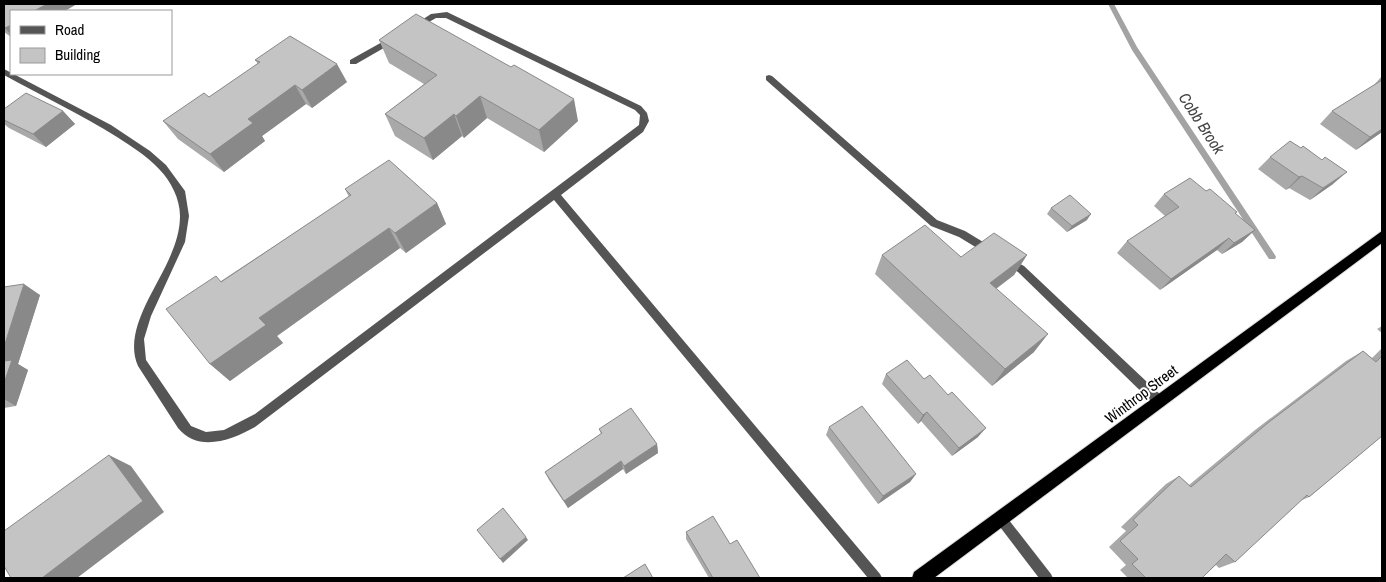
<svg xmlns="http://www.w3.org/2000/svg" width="1386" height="582" font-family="'Archivo Narrow',sans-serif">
<rect width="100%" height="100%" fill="#fff"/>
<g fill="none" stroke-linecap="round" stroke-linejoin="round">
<path fill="#a3a3a3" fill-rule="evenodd" d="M 1108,4 L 1114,4 L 1137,47 L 1275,255 L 1276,257 L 1275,259 L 1269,259 L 1132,50 Z"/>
<g stroke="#dbdbdb" stroke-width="2">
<path id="trunk" d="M 1382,231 L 1382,243 L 934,578 L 912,578 L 914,572 Z"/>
</g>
<path fill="#555" fill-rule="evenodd" d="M 769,75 L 772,76 L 937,220 L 965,231 L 993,248 L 995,251 L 993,254 L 987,254 L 959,237 L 931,226 L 766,80 L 766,76 Z
M 1007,257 L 1024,266 L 1164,398 L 1165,402 L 1164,406 L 1160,407 L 1156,406 L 1018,272 L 1004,264 L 1002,261 L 1004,258 Z"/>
<path fill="#555" fill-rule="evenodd" d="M 447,12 L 641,106 L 647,113 L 649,121 L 643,132 L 561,195 L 880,574 L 882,578 L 868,578 L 554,200 L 255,427 C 232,440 198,453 178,428 L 138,366 C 129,346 137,323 146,304 C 159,277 180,247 180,216 C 180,199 171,181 159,169 C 147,156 131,146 117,137 C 80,114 42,96 4,75 L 4,69 L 111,125 L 150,151 L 166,165 L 185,191 L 189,216 L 185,242 L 151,316 L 144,339 L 146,360 L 191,426 L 206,432 L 224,430 L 255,414 L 639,125 L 640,115 L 635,110 L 446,18 L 436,18 L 415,30 L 411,27 L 431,14 Z
M 393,36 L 396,37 L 396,41 L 356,64 L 350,64 L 350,60 Z"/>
<path fill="#555" fill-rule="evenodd" d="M 1001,513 L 1005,515 L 1051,574 L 1053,578 L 1039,578 L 997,523 L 995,519 L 997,515 Z"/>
<use href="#trunk" fill="#000" fill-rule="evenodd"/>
</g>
<path fill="#a9a9a9" d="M 4,4 L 11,11 L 11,37 L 4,32 Z
M 379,40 L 578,121 L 544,152 L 487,118 L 464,138 L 462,136 L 433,160 L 395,136 L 385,114 L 424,84 L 389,63 Z
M 255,60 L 347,82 L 312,108 L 306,104 L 262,136 L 265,141 L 224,172 L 178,139 L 163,121 L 209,97 L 258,64 Z
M 1382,76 L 1382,132 L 1356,150 L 1320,124 L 1332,111 L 1374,85 Z
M 4,109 L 63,111 L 75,124 L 46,147 L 9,128 L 4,124 Z
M 1270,157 L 1333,184 L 1310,200 L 1289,188 L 1286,190 L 1258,169 Z
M 345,189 L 437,203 L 446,224 L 406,253 L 400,248 L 277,336 L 283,343 L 230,381 L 210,364 L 221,281 L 349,197 Z
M 1164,194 L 1235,214 L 1255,230 L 1242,242 L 1222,254 L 1217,250 L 1160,290 L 1117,253 L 1127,241 L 1165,216 L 1154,206 Z
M 1051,208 L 1087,220 L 1067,232 L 1047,214 Z
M 882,255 L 961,257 L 1027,255 L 1014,275 L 996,289 L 1034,352 L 992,386 L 875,274 Z
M 4,287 L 40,295 L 18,364 L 28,370 L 16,406 L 4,408 Z
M 1382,326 L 1382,333 L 1377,329 Z
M 1382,348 L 1382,436 L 1309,497 L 1300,501 L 1235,562 L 1219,568 L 1216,565 L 1202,578 L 1128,578 L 1120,570 L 1126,565 L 1109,547 L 1126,531 L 1121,527 L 1166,484 L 1179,476 L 1189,485 L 1255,430 L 1346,361 L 1363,351 L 1372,358 Z
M 886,374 L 978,437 L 952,456 L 921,421 L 918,424 L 882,384 Z
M 829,427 L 916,474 L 910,482 L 878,504 L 826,435 Z
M 599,429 L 657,444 L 658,453 L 626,474 L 623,469 L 568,508 L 549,480 L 545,472 L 601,434 Z
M 686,532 L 730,544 L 760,578 L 709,578 L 686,539 Z"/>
<path fill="#898989" d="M 47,4 L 77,4 L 65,11 L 34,11 Z
M 11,25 L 11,35 L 5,28 Z
M 337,64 L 347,82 L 312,108 L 302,90 Z
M 295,85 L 306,104 L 262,136 L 265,141 L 224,172 L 210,154 L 248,119 Z
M 480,96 L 487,118 L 464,138 L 456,116 Z
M 574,99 L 578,121 L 544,152 L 539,130 Z
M 63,111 L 75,124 L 46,147 L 33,134 Z
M 454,114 L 462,136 L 433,160 L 424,138 Z
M 1382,129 L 1382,132 L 1356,150 L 1370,137 Z
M 1347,172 L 1333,184 L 1310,200 L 1323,188 Z
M 1302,176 L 1289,188 L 1286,190 L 1299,177 Z
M 437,203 L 446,224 L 406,253 L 395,233 Z
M 1091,214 L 1087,220 L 1067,232 L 1072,226 Z
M 389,228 L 400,248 L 277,336 L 283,343 L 230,381 L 210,364 L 259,318 Z
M 1255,230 L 1242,242 L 1222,254 L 1234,243 Z
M 1229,238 L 1217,250 L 1160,290 L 1171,279 Z
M 1027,255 L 1014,275 L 978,302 L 990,283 Z
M 24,284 L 40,295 L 18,364 L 28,370 L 16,406 L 4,399 L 4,347 Z
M 1048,334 L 1034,352 L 992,386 L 1005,369 Z
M 927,412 L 921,421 L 918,424 L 923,415 Z
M 986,428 L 978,437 L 952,456 L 959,448 Z
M 657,444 L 658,453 L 626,474 L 624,466 Z
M 109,455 L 131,466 L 164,512 L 77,578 L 42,578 Z
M 621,461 L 623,469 L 568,508 L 564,501 Z
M 916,474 L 910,482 L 878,504 L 883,496 Z
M 526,537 L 528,540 L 503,563 L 500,559 Z"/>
<path fill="#c4c4c4" stroke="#898989" d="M 4,4 L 47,4 L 34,11 L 11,11 L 11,25 L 5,28 L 4,27 Z
M 416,14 L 511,67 L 514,65 L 574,99 L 539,130 L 480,96 L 456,116 L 454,114 L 424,138 L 385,114 L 437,75 L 379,40 Z
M 290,36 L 337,64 L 302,90 L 295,85 L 248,119 L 253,123 L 210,154 L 163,121 L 204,93 L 209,97 L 260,62 L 255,60 Z
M 1382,80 L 1382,129 L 1370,137 L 1332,111 Z
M 26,93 L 63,111 L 33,134 L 4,120 L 4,109 Z
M 1290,141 L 1301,148 L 1303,146 L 1322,160 L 1325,157 L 1347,172 L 1323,188 L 1302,176 L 1299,177 L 1270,157 Z
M 389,160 L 437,203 L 395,233 L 389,228 L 259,318 L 266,325 L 210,364 L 166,309 L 216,276 L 221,282 L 351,195 L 345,189 Z
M 1190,178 L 1206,191 L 1210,189 L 1237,212 L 1235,213 L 1255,230 L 1234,243 L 1229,238 L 1171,279 L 1127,241 L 1179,207 L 1164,194 Z
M 1070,195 L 1091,214 L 1072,226 L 1051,208 Z
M 925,225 L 961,257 L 994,233 L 1027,255 L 990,283 L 1048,334 L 1005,369 L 882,255 Z
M 24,284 L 4,347 L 4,287 Z
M 1363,351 L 1376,362 L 1382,356 L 1382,436 L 1309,497 L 1307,495 L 1235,562 L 1226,554 L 1202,578 L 1146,578 L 1132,564 L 1138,559 L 1120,541 L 1138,525 L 1133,520 L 1179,476 L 1191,487 L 1269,422 Z
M 12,360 L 4,383 L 4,361 Z
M 907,360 L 924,379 L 930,375 L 948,395 L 952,392 L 986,428 L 959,448 L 927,412 L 923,415 L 886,374 Z
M 862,406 L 916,474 L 883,496 L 829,427 Z
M 631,408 L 657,444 L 624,466 L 621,461 L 564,501 L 545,472 L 602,433 L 599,429 Z
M 109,455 L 143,501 L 42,578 L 11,578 L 4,566 L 4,531 Z
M 503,508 L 526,537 L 500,559 L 477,530 Z
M 713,516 L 730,544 L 737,540 L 760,578 L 713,578 L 686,532 Z
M 645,564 L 653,578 L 623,578 Z"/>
<g text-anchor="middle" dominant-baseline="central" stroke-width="4" stroke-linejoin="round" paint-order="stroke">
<g font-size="15" fill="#000" stroke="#fff">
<text transform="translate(1141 394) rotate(-37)">Winthrop Street</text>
</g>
<g font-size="16" font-style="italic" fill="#444" stroke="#fff">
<text transform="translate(1202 123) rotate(57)">Cobb Brook</text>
</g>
</g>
<rect width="1386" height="582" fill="none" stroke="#000000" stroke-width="10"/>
<rect x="10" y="10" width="162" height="65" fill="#ffffff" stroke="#999999"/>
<rect x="20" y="26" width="25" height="8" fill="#555555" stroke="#999999"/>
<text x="55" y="35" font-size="15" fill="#000000">Road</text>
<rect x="20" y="48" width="25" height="15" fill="#c4c4c4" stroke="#999999"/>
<text x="55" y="60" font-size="15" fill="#000000">Building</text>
</svg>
